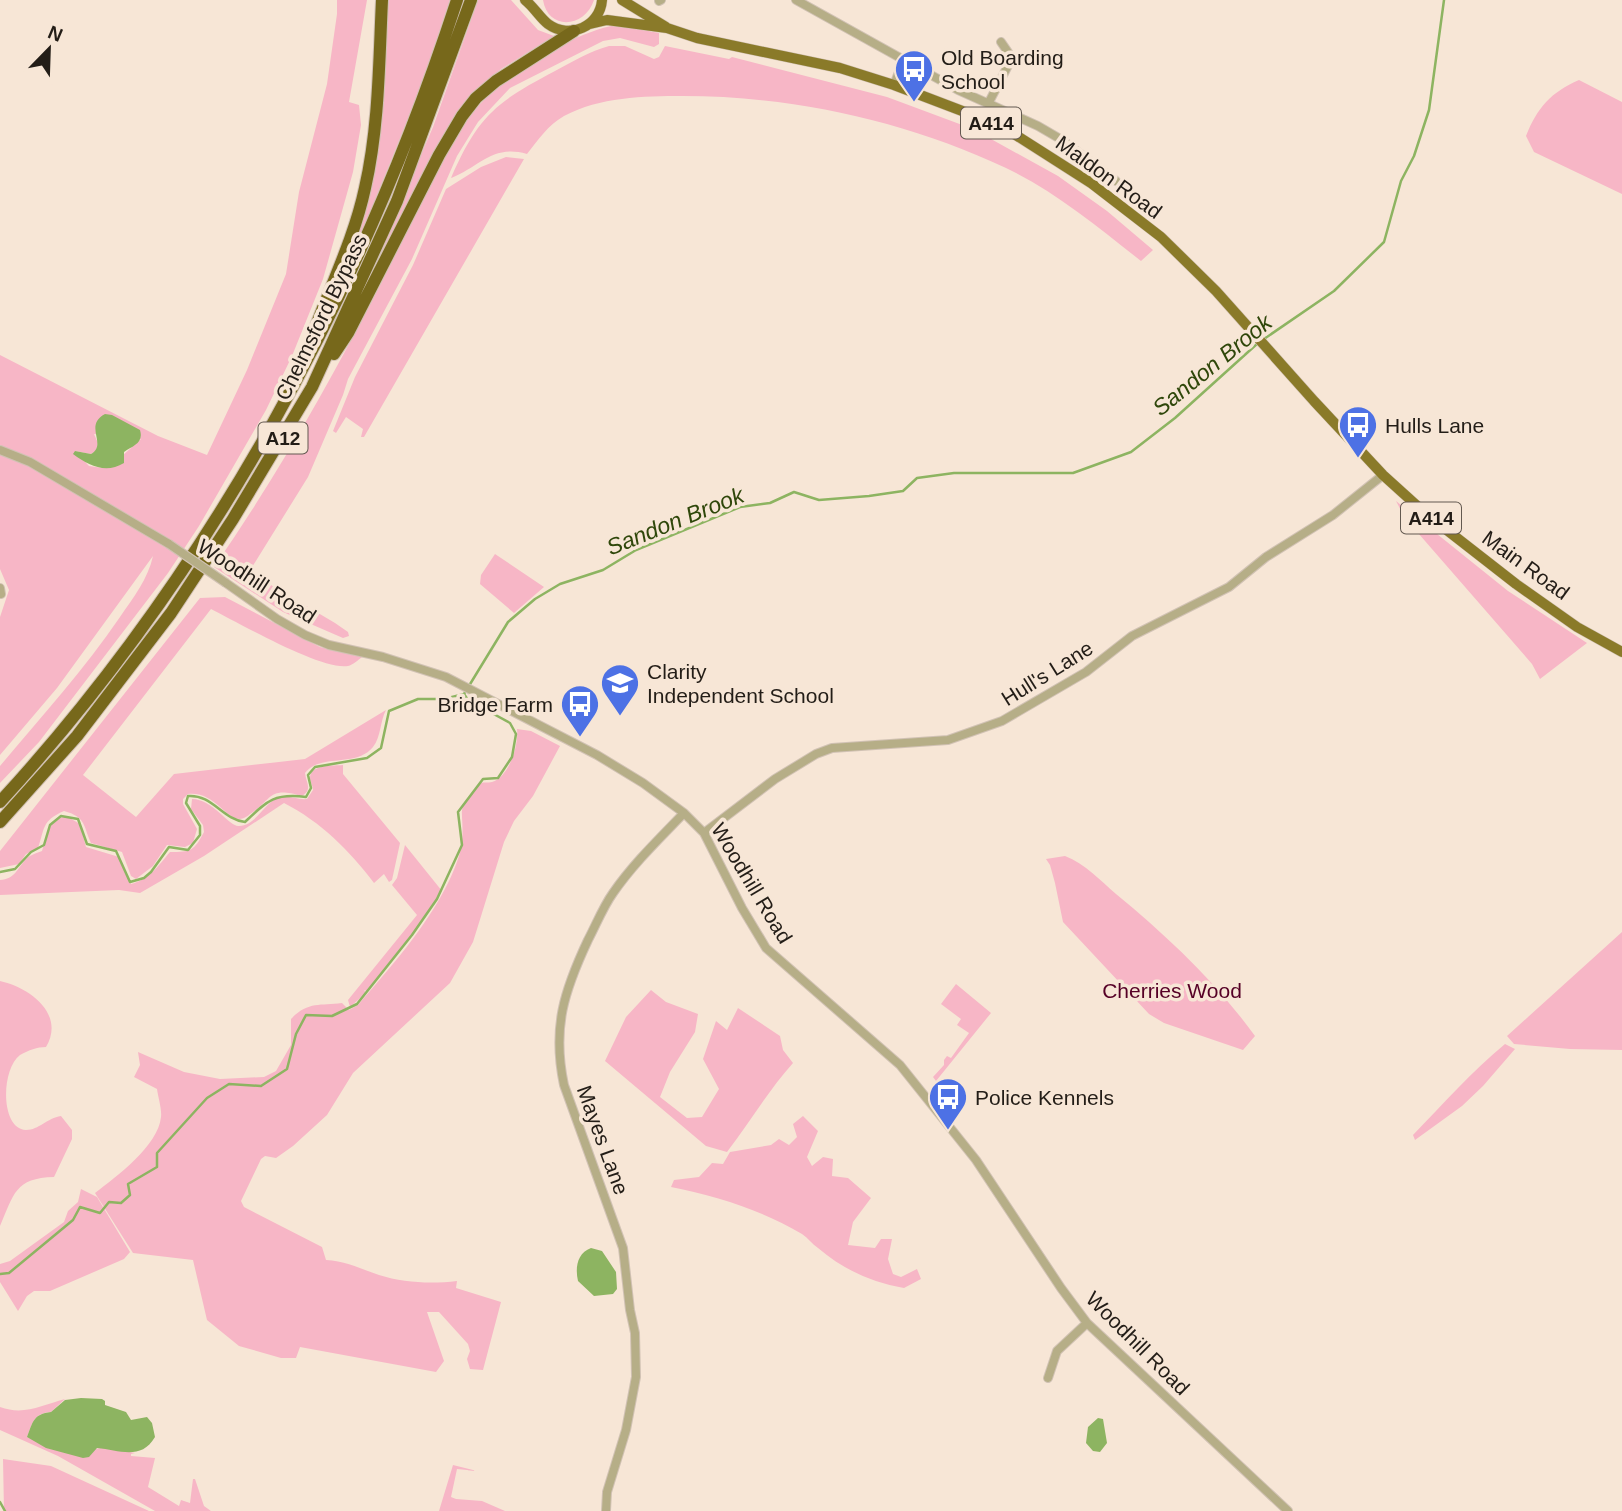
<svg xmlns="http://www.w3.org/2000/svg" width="1622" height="1511" font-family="Arial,sans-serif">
<rect width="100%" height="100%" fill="#f7e6d6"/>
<path fill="#f7b6c6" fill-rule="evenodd" d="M 337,0 L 367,0 L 349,102 L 359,105 L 361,125 L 353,172 L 323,279 L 292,356 L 266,410 L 199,526 L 168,573 L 39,742 L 0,783 L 0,766 C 41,717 84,670 120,617 C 133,598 148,579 153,556 L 57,688 L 0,755 L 0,617 L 9,590 L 0,569 L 0,355 L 158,436 L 207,455 L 247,370 L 286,274 L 299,192 L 327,84 L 337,14 ZM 94,434 L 141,439 L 122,456 L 103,468 L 89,466 L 75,451 L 91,454 L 96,451 L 98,443 Z
M 387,0 L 450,0 L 422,84 L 359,240 L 354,238 Z
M 478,0 L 511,0 L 538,30 L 554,36 L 501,69 L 479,89 L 382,258 L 378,255 L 433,127 Z
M 543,0 L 594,0 C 585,28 548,31 543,0 Z
M 616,25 L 659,33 L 659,44 L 654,47 L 620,38 L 603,41 L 510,88 L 478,122 L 457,156 L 412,259 L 348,379 L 343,395 L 308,477 L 249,572 L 335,623 L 348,632 L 349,636 L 343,638 L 283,612 L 214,567 C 275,479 329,384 378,289 C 408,231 437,152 480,104 C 508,73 574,32 616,25 Z
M 609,46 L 625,46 L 654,59 L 659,57 L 665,46 L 729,59 L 732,57 L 887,97 L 973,129 L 1058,176 L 1107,211 L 1153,250 L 1141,261 C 1099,228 1056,192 1006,168 C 906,121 793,96 683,96 C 643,96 600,97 564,116 C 548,125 538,140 527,154 C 492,144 480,167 451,178 C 478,116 496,102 555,71 C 572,62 590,51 609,46 Z
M 1579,80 L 1622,102 L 1622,194 L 1534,152 L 1526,136 C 1537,108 1551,92 1579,80 Z
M 506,157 L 524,159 L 364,437 L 361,437 L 363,429 L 346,417 L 336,433 L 333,431 L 355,377 L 413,265 L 446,189 L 481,167 Z
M 1396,501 L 1508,591 L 1587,643 L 1540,679 L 1532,664 L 1405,518 Z
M 495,554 L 544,587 L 514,613 L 480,584 L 481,575 Z
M 225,597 L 320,647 L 362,657 C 358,660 353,665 348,666 C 322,671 237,622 211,609 L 83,775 L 136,817 L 174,774 L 305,759 L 386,710 C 380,721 381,737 373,747 C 356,768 320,753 305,773 C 306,783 313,789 302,796 C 268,786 273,799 250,814 C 248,816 243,819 240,819 C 225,819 214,791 188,794 L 183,799 L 183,804 L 197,829 L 193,843 L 185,847 L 167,845 L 153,866 L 136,879 L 131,876 L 122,852 L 91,843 C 83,825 86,817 64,811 C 41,821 45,829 38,848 L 26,854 L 19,864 L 0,868 L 0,851 L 200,598 Z
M 517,729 L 531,731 L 560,746 L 533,796 L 514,821 L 504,842 L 473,942 L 450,983 L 353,1073 L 327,1115 L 293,1146 L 276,1158 L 265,1156 L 261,1159 L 241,1201 L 244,1207 L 322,1247 L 326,1260 C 346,1261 361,1269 379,1275 C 404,1283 432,1284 457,1281 L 456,1288 L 501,1302 L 483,1370 L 470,1369 L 467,1359 L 470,1351 L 468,1344 L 439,1312 L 427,1312 L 444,1361 L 436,1372 L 300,1347 L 296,1358 L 281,1358 L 239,1346 L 207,1320 L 193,1260 L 133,1253 L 95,1193 C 117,1176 158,1146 161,1117 C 162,1109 158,1097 157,1089 L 134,1077 L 140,1065 L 138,1052 L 184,1072 L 220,1079 L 264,1077 L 276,1071 L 291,1045 L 291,1019 C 308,1001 320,1006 342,1003 L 349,1010 L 358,1005 C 388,970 427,927 449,881 C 454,870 461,854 462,841 C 465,809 453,811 481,783 C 484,782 488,783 492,782 C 509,777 519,745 517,729 Z
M 343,765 L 343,774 L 400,843 L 392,880 L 389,882 L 384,874 L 374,883 C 349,850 321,822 284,803 L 204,856 L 140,893 L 119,890 L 0,895 L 0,880 C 15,879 17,869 26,859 C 30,855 37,853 42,851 L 49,827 L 60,818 L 66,816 L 80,824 L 86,847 L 119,857 L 131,884 C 150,879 158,866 170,852 C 191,852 194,851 204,832 L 203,825 L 191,809 L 192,799 C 213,799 229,827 239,826 C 257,825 264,802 280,797 C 288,795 298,800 307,799 L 313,790 C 313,786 310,782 310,778 C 310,764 334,766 343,765 Z
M 405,845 L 442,891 L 422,921 L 367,991 L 364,990 L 366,993 L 350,1007 L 348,1000 L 417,915 L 392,885 L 397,878 Z
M 1065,856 C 1085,864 1100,880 1116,894 C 1167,936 1216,982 1255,1036 L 1243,1050 L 1164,1023 L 1149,1014 L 1063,922 L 1055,883 L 1050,865 L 1046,859 Z
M 1622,932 L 1622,1050 L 1570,1049 L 1514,1044 L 1507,1036 Z
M 0,981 C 28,987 66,1013 46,1047 C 37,1047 29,1050 20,1055 C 1,1069 0,1129 26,1130 C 39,1130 47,1118 61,1116 L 72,1130 L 72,1139 L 54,1177 C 15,1178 14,1194 0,1226 Z
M 956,984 L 991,1013 L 936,1081 L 933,1077 L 944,1065 L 944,1060 L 947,1056 L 951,1058 L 969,1033 L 957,1025 L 961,1019 L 941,1004 Z
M 651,990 L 666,1002 L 698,1014 L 695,1032 L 670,1072 L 660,1097 L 687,1118 L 702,1117 L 719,1089 L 703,1059 L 716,1021 L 727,1030 L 738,1008 L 780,1036 L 783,1050 L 793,1063 C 768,1091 750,1122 727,1152 L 706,1146 L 605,1061 L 626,1017 Z
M 1505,1044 L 1515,1049 L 1483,1086 L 1462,1106 L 1415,1140 L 1413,1135 C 1443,1104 1471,1072 1505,1044 Z
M 803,1116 L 818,1131 L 807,1157 L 812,1166 L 823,1157 L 833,1159 L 832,1176 L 848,1178 L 871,1198 L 853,1222 L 848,1245 L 875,1248 L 881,1239 L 892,1239 L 888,1259 L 893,1274 L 901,1277 L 917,1269 L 921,1279 L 904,1288 C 871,1282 844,1270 818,1248 C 812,1244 808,1238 802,1234 C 761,1210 717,1196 671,1187 L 674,1180 L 699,1177 L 712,1163 L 723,1164 L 730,1152 L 771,1145 L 779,1139 L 789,1145 L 797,1137 L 793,1124 Z
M 81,1189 L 97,1197 L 130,1252 L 124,1259 L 50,1291 L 34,1291 L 27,1296 L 18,1311 L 0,1282 L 0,1264 L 10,1261 L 64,1222 L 68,1211 L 78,1202 Z
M 65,1399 L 51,1412 C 34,1413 33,1422 27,1437 L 92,1450 C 105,1445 122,1451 135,1453 L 131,1454 L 131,1456 L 155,1458 L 148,1487 L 179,1506 L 181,1500 L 190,1503 L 193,1479 L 195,1479 L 204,1506 L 211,1511 L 155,1511 L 58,1456 L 0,1430 L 0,1407 C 24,1416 42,1405 65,1399 Z
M 3,1459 L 51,1466 L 149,1511 L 4,1511 Z
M 453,1465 L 477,1471 L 457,1469 L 451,1497 L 456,1499 L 482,1501 L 505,1511 L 439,1511 Z"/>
<path fill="#8db461" d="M 105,414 L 112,415 L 140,430 C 144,443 133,446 124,452 L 124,463 C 106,474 89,466 73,454 L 75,451 L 91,454 C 108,444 83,426 105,414 Z
M 591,1248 L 602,1251 L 616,1272 L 617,1289 L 613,1294 L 594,1296 L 578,1281 C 575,1268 577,1253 591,1248 Z
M 81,1398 L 102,1399 L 105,1401 L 105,1405 L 126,1412 L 131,1420 L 147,1417 L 152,1423 L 155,1437 C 141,1461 119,1450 97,1448 L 89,1457 L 83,1458 L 46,1448 L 27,1437 C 33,1422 33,1414 51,1412 L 65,1400 Z
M 1098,1418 L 1103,1419 L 1107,1443 L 1100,1452 L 1093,1451 L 1086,1443 L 1088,1427 Z"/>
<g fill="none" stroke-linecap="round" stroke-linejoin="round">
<path stroke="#8db461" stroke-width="2.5" d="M 1264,339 L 1334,291 L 1384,242 L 1401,181 L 1414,156 L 1429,110 L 1444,0
M 0,872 L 15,869 L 31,852 L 44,845 L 50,825 L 61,816 L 78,819 L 87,844 L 116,851 L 130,882 L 144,878 L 151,872 L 169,847 L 188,850 L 200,835 L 200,826 L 186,803 L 188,796 C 212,794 223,820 245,822 C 267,801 274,793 306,797 L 311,788 L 308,775 L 315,767 L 367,758 L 381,748 L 389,711 L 418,699 L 444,699 L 464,694 L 508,622 L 535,599 L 560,584 L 603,570 L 636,550 L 740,507 L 770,503 L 794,492 L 819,500 L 869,496 L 903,491 L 917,478 L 954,473 L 1073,473 L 1131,452 L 1175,418 L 1258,343
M 0,1274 L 9,1273 L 73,1220 L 80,1207 L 100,1213 L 109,1202 L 121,1203 L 130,1195 L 128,1184 L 157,1167 L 157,1153 L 207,1098 L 229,1084 L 261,1086 L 287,1069 L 296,1034 L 306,1015 L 332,1016 L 357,1004 L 412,935 L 437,899 L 462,845 L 458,812 L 483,779 L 498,778 L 512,757 L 516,734 L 510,723 L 468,700 L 464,694
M 0,1502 L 5,1511"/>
<g stroke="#d1c2b4" stroke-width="10">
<path id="minor" d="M 796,0 L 958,90 L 1038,126 L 1062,140 L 1116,181
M 659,1 L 661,0
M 894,85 L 904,59
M 988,104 L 1012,58 L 1001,42
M 0,450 L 30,462 L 169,544
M 226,583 L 277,619 L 305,635 L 329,645 L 383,657 L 446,677 L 597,755 L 643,783 L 684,813 L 704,833 L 742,908 L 766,948 L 900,1065 L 976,1160 L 1061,1288 L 1087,1323 L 1288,1511
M 0,588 L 1,594
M 704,833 L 775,779 L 816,754 L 832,748 L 948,740 L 1002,721 L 1086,672 L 1132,636 L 1229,587 L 1266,557 L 1333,515 L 1383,475
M 1048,1378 L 1057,1351 L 1087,1323
M 606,1511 L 607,1492 L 626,1430 L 636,1377 L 635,1333 L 630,1310 L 623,1248 L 564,1085 C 552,1028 564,991 588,940 C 596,925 603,907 613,893 C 633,864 659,839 684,813"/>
</g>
<g stroke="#d1c2b4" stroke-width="11">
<path id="major" d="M 525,0 C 534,7 540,18 548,24 C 570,40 600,26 602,0
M 622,0 L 666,27
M 590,24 L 607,20 L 667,28 L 697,38 L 840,68 L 894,85 L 978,117 L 1011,132 L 1091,183 L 1161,237 L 1216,291 L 1314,401 L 1383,475 L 1425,513 L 1516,584 L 1577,627 L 1622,652"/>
</g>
<g stroke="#d1c2b4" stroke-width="14">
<path id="highway" d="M 316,326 C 333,281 355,235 365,188 C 379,127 379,62 382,0
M 334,354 L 348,333 L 439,155 L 462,116 L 476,98 L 496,81 L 574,31
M 0,802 C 211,572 361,295 457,0
M 0,822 L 77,736 L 171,613 L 233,519 L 312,387 L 397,201 L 471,0"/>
</g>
<use href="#minor" stroke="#b6ae87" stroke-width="8"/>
<use href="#major" stroke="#8a7a29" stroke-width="10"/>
<use href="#highway" stroke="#77681b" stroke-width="12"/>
<g stroke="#d1c2b4" stroke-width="10" stroke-linecap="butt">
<path id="minor-bridge" d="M 169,544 L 226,583"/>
</g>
<use href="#minor-bridge" stroke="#b6ae87" stroke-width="8"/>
</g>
<defs>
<g id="bus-pin" transform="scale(2.0125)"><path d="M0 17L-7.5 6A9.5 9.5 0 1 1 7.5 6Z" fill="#4d71e5" stroke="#f7e6d6"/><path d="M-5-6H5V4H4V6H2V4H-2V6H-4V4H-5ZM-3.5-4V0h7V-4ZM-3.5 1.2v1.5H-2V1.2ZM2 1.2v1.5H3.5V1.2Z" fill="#fff"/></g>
<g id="school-pin" transform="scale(2.0125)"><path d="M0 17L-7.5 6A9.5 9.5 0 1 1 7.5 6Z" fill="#4d71e5" stroke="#f7e6d6"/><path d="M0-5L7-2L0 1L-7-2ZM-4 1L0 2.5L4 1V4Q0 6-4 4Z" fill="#fff"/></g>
</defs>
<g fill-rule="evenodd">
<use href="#bus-pin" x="914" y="69"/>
<use href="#bus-pin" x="1358" y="425"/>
<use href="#school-pin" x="620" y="683"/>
<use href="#bus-pin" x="580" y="704"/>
<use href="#bus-pin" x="948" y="1097"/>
</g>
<g text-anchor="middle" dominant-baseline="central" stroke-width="7" stroke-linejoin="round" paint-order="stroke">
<g fill="#f7e6d6" stroke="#635950" stroke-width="2">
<rect x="961" y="107.5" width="60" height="31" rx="5"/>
<rect x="258.5" y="422.5" width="49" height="31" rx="5"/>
<rect x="1401" y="502.5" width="60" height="31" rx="5"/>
</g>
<g font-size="19" font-weight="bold" fill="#231d17">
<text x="991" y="123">A414</text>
<text x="283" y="438">A12</text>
<text x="1431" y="518">A414</text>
</g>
<g font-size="21" fill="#231d17" stroke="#f7e6d6" text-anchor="start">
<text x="941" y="57">Old Boarding<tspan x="941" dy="24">School</tspan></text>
<text x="1385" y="425">Hulls Lane</text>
<text x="647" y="671">Clarity<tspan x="647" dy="24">Independent School</tspan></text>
<text x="553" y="704" text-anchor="end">Bridge Farm</text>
<text x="975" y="1097">Police Kennels</text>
</g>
<g font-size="21" fill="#231d17" stroke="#f7e6d6">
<text transform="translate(1109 177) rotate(36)">Maldon Road</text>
<text transform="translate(321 317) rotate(-64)">Chelmsford Bypass</text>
<text transform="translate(1526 565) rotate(36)">Main Road</text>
<text transform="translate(257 581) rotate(33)">Woodhill Road</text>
<text transform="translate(1047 673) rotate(-32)">Hull's Lane</text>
<text transform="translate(752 883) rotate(59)">Woodhill Road</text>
<text transform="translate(603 1140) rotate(70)">Mayes Lane</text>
<text transform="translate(1138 1343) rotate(45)">Woodhill Road</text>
</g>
<g font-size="21" fill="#560026" stroke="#f7e6d6">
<text x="1172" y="990">Cherries Wood</text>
</g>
<g font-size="23" font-style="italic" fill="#2f470a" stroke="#f7e6d6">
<text transform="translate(1212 365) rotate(-39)">Sandon Brook</text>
<text transform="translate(675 521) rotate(-22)">Sandon Brook</text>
</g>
</g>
<g transform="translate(49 49) rotate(23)" stroke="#f7e6d6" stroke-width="5" paint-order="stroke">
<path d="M0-5L12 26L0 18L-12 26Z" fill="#231d17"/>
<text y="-10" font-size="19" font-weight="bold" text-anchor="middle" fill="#231d17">N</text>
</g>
</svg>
